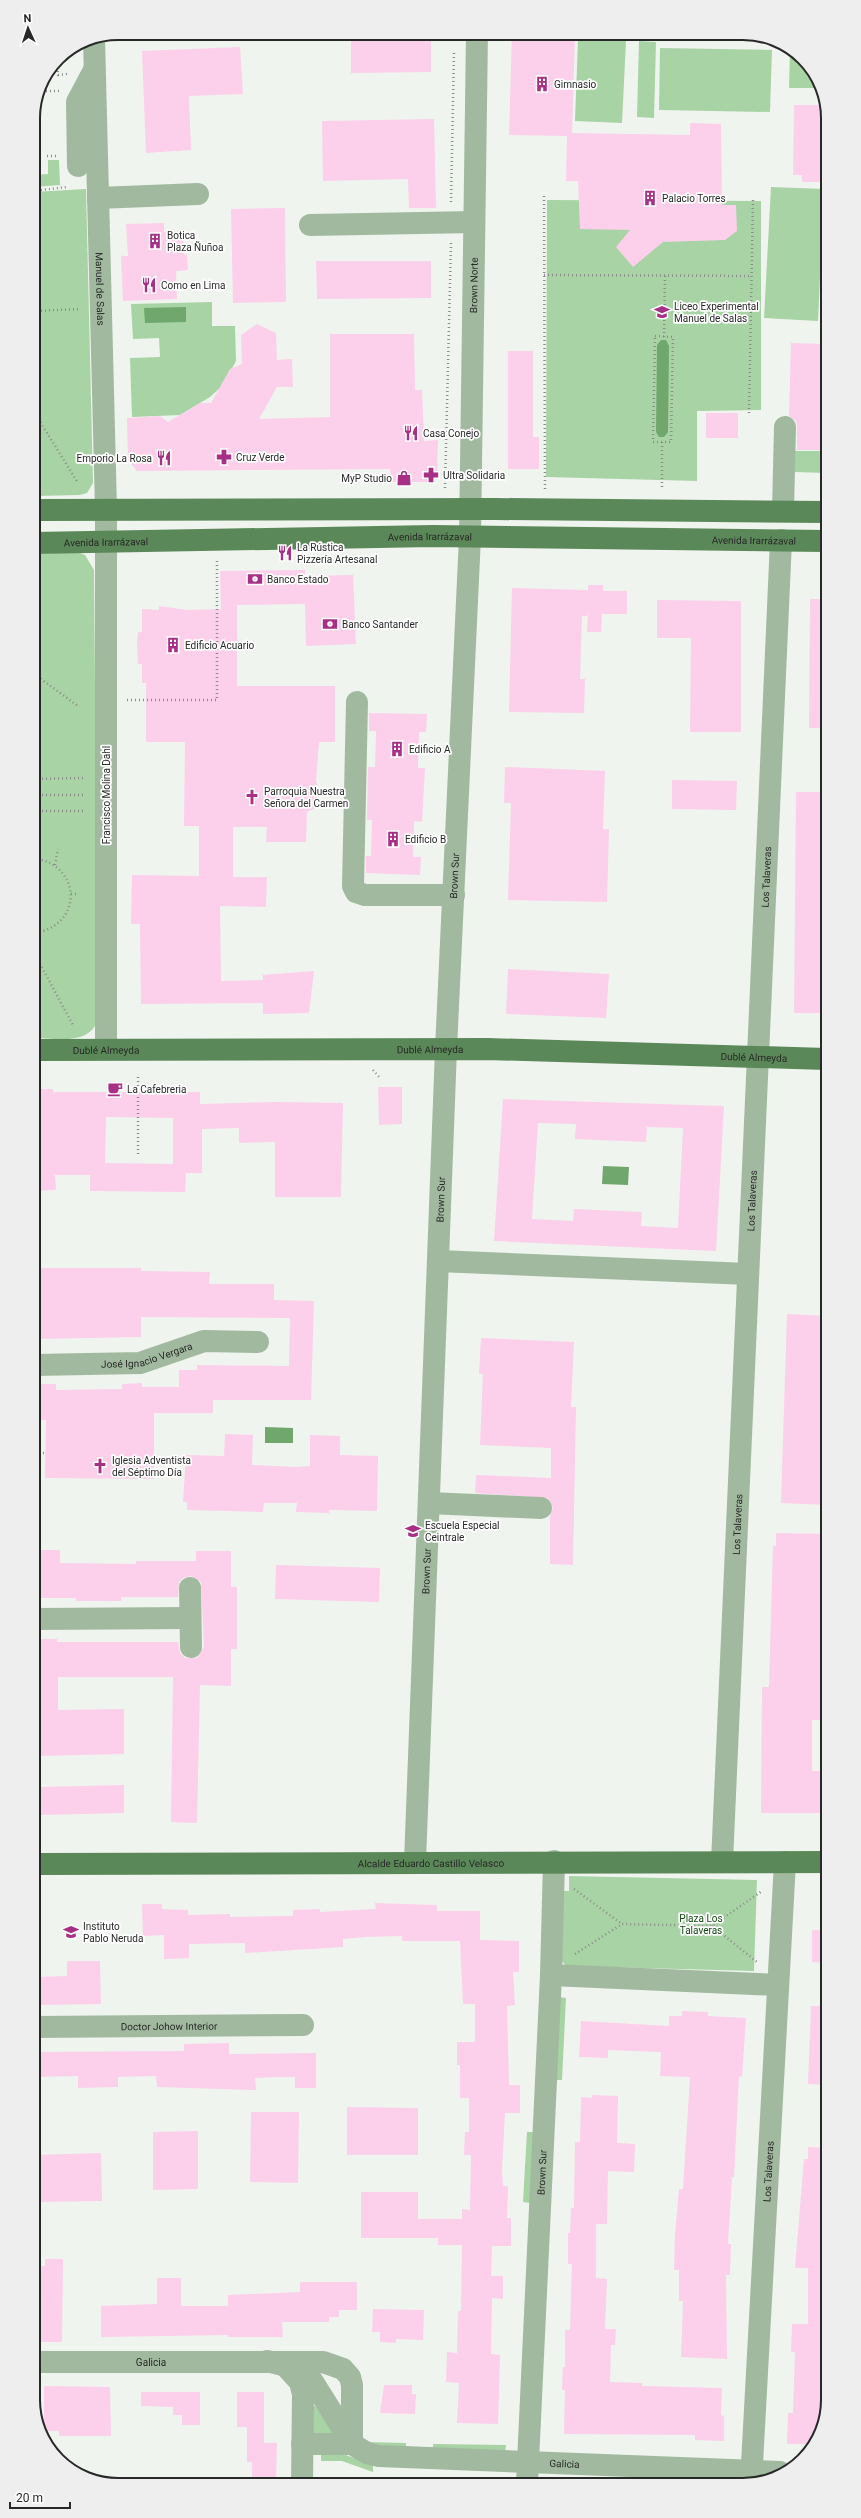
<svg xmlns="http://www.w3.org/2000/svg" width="861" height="2518" font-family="Roboto,sans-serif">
<rect width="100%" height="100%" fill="#f0f4ef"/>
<path fill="#a8d3a4" d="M 578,40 L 626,41 L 622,123 L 575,121 Z
M 639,41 L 656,42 L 654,118 L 637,117 Z
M 660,48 L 772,50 L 770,112 L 659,110 Z
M 790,50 L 799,54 L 820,88 L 789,88 Z
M 48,160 L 59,160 L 60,185 L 33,187 L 33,175 L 48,174 Z
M 771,187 L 824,189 L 818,321 L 764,318 Z
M 86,189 L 93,483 L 87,493 L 80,495 L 34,496 L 33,192 Z
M 547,200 L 761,201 L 761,410 L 697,411 L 697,481 L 546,477 Z
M 212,302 L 212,326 L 235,326 L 236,361 L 223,385 L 210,397 L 180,415 L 132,417 L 130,358 L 160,357 L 159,338 L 133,339 L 131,304 Z
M 795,451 L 826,451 L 826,473 L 795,472 Z
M 77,552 L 85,555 L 94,570 L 98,1019 C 90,1046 56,1038 34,1038 L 34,554 Z
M 569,1876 L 757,1880 L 754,1971 L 567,1966 L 561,1961 L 562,1891 L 569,1891 Z
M 559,1997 L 566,1998 L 562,2080 L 555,2080 Z
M 527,2132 L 534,2132 L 530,2203 L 523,2202 Z
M 313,2406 L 315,2406 L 336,2434 L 313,2437 Z
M 365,2442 L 406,2443 L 406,2450 Z
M 433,2444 L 506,2445 L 505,2453 L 433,2451 Z
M 321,2454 L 343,2454 L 373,2465 L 373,2472 L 342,2461 L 321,2461 Z"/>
<path fill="#6fa76c" d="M 186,307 L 186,322 L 145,323 L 144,308 Z
M 661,340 L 666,340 L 669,346 L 668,432 L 664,437 L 659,437 L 656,432 L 657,345 Z
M 603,1166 L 629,1167 L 628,1185 L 602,1184 Z
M 265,1427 L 293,1428 L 293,1443 L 265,1443 Z"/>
<path fill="#fccfea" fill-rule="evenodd" d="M 351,33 L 431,33 L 431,72 L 351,73 Z
M 512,33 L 575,33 L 572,133 L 690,135 L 690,123 L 721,124 L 722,205 L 736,205 L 737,231 L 725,240 L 663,242 L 633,267 L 616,247 L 630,230 L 580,229 L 578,181 L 566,181 L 567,136 L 509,135 Z
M 240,47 L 243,94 L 189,96 L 191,150 L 146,153 L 142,51 Z
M 794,105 L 825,105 L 825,182 L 802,182 L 802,175 L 793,175 Z
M 434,119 L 436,208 L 409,208 L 408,179 L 323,181 L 322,121 Z
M 285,208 L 286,302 L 233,303 L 231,209 Z
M 164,223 L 164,232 L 183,231 L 184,255 L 187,254 L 188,270 L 176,271 L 177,299 L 123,301 L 121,256 L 128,256 L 126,224 Z
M 316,261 L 431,261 L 431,298 L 317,299 Z
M 257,324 L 276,333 L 277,360 L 292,359 L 293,387 L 277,387 L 259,419 L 330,417 L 330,334 L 414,334 L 415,390 L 422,390 L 424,441 L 438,440 L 437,477 L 431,482 L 391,482 L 390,469 L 137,471 L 128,460 L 127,418 L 160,416 L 168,422 L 200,403 L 211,403 L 230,369 L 242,364 L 241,335 Z
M 791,343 L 825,344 L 826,450 L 797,450 L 797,427 L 796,421 L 789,416 Z
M 508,351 L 533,351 L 533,437 L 539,437 L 539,469 L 508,469 Z
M 706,413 L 738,413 L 738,438 L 706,438 Z
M 305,570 L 305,576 L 353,575 L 356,644 L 306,646 L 305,604 L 237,605 L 237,686 L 335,686 L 335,742 L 319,742 L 316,781 L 320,791 L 314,809 L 307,812 L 306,842 L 266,842 L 267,827 L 233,827 L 233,877 L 267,877 L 266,907 L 220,906 L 221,981 L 263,980 L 263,975 L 314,971 L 309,1013 L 263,1014 L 263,1003 L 141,1004 L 140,924 L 131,924 L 132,875 L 199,876 L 199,826 L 184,826 L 185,742 L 146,742 L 146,683 L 142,683 L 142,664 L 138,664 L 137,644 L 138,632 L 142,632 L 142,609 L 159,610 L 159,606 L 187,610 L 221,609 L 220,571 Z
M 588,585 L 603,585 L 603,591 L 627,591 L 627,614 L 602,614 L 601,632 L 587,632 L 588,613 L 587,616 L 582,616 L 580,679 L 585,679 L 584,713 L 509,712 L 512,588 L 588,590 Z
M 810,599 L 826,599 L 826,728 L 809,728 Z
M 657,600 L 741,601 L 741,732 L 690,732 L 691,638 L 657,638 Z
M 369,713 L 427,714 L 426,732 L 419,732 L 418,768 L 425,768 L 422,822 L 414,821 L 413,857 L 421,857 L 420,875 L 366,873 L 366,856 L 371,856 L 372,820 L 367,820 L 368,767 L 375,767 L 376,731 L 369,731 Z
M 505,767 L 605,771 L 603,829 L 609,829 L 607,902 L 508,900 L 511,803 L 504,803 Z
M 672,780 L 737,781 L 736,810 L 672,809 Z
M 796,792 L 826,792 L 826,1013 L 794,1013 Z
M 508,969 L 609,974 L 606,1018 L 506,1014 Z
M 378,1087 L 402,1087 L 402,1124 L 379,1125 Z
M 34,1089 L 53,1089 L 53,1092 L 200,1092 L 200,1104 L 276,1102 L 343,1103 L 341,1197 L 275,1197 L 275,1142 L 239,1143 L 239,1128 L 202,1129 L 202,1173 L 186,1173 L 185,1192 L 90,1191 L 90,1175 L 55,1175 L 56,1190 L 34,1191 ZM 106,1117 L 173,1118 L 173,1164 L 105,1163 Z
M 503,1099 L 724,1106 L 716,1251 L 494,1241 ZM 538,1123 L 576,1124 L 575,1139 L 646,1142 L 647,1127 L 683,1128 L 678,1228 L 641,1226 L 642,1212 L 574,1209 L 573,1221 L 532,1219 Z
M 35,1268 L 141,1268 L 141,1271 L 210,1272 L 209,1284 L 274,1284 L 274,1300 L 314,1301 L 311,1400 L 213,1400 L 213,1413 L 154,1413 L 154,1479 L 45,1478 L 46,1420 L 35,1420 L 35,1384 L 56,1384 L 56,1390 L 122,1389 L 122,1384 L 142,1383 L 142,1387 L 179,1387 L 179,1370 L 197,1370 L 197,1365 L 289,1366 L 290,1318 L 141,1317 L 141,1337 L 35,1339 Z
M 787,1314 L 827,1316 L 827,1505 L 781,1503 Z
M 481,1338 L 574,1342 L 571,1407 L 576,1407 L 573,1565 L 550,1564 L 550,1516 L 553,1508 L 548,1498 L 475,1493 L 476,1475 L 551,1478 L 551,1448 L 480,1445 L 483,1374 L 479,1374 Z
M 225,1434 L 253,1435 L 252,1465 L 295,1467 L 310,1466 L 310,1435 L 340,1436 L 340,1455 L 378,1456 L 377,1511 L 329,1510 L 329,1513 L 296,1512 L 297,1503 L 264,1503 L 263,1512 L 187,1510 L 187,1502 L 183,1502 L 186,1455 L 224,1456 Z
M 776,1533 L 827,1534 L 827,1720 L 812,1720 L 812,1771 L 827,1771 L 827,1813 L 761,1813 L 762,1687 L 769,1687 L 773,1546 L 776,1546 Z
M 35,1550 L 60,1550 L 60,1563 L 136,1564 L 136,1561 L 196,1561 L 196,1551 L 231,1551 L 231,1587 L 237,1587 L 237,1649 L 231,1649 L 231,1686 L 200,1685 L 197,1823 L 171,1822 L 173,1677 L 58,1677 L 58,1710 L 124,1709 L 124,1754 L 35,1756 L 35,1639 L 57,1639 L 57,1642 L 178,1642 L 180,1653 L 185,1658 L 197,1658 L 204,1647 L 201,1582 L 190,1576 L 183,1578 L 179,1582 L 178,1597 L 121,1597 L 121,1601 L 76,1601 L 76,1598 L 35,1598 Z
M 276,1565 L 380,1568 L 379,1602 L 275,1599 Z
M 124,1785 L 124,1813 L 41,1815 L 40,1787 Z
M 375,1903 L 437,1905 L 437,1911 L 480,1911 L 480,1940 L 519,1941 L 519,1972 L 513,1972 L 515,2005 L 507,2006 L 509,2085 L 520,2085 L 520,2113 L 505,2113 L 502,2171 L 503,2186 L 508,2186 L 507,2218 L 511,2218 L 511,2246 L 492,2246 L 491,2276 L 503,2276 L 503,2299 L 492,2298 L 491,2354 L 500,2355 L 498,2424 L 457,2423 L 459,2383 L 446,2382 L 447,2352 L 457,2353 L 458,2311 L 461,2311 L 462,2245 L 438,2245 L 438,2238 L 361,2238 L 361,2192 L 418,2192 L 418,2219 L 462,2219 L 462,2209 L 470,2210 L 471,2155 L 464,2155 L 465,2132 L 469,2132 L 469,2098 L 460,2098 L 460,2065 L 457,2065 L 457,2042 L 475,2042 L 475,2004 L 463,2004 L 460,1941 L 402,1941 L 402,1936 L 365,1937 L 343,1939 L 343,1947 L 245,1953 L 245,1943 L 189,1944 L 189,1958 L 164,1959 L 164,1935 L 143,1936 L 142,1904 L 162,1904 L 162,1909 L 188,1910 L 188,1915 L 230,1914 L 230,1917 L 293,1916 L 293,1910 L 320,1909 L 320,1912 L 376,1909 Z
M 812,1930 L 827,1930 L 827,1963 L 812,1962 Z
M 67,1961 L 100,1961 L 101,2004 L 35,2005 L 35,1977 L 67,1976 Z
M 811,2006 L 828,2006 L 828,2085 L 808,2084 Z
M 682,2011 L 708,2012 L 708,2016 L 746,2018 L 742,2077 L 739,2076 L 734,2177 L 732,2177 L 728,2244 L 731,2244 L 730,2275 L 726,2275 L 727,2359 L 681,2357 L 683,2301 L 679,2301 L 679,2270 L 674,2270 L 675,2235 L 679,2189 L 683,2189 L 690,2077 L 660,2076 L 661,2052 L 608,2050 L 608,2058 L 579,2057 L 581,2021 L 669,2026 L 669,2016 L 682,2016 Z
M 229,2043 L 229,2054 L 316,2053 L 316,2088 L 295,2088 L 295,2077 L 277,2077 L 255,2078 L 256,2090 L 157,2087 L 156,2076 L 118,2077 L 118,2087 L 78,2088 L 78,2076 L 35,2077 L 35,2052 L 184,2051 L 184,2044 Z
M 592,2095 L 618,2096 L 617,2143 L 635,2144 L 634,2172 L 608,2171 L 607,2224 L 596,2224 L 596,2278 L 607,2279 L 605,2329 L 616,2329 L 615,2345 L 611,2345 L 610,2382 L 642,2383 L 642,2386 L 722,2388 L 721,2415 L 724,2416 L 724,2441 L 695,2440 L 695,2435 L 564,2434 L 565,2390 L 562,2390 L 563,2367 L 565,2367 L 565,2330 L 570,2330 L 572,2264 L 568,2264 L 568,2233 L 570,2233 L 571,2208 L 574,2208 L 575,2142 L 580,2142 L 581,2097 L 592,2098 Z
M 347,2107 L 418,2108 L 418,2155 L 347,2155 Z
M 251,2112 L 299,2112 L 298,2183 L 250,2182 Z
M 198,2131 L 198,2189 L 153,2190 L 153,2132 Z
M 808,2147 L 828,2148 L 828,2400 L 813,2444 L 787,2444 L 788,2413 L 793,2413 L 795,2352 L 791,2352 L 792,2324 L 808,2324 L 808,2268 L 795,2268 L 804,2159 L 808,2159 Z
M 101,2153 L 102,2201 L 36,2202 L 36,2155 Z
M 45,2259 L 63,2259 L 62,2342 L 36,2342 L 36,2266 L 45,2266 Z
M 157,2278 L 181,2278 L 181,2306 L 228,2306 L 228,2295 L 300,2292 L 300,2282 L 357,2282 L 357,2310 L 339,2310 L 339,2317 L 329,2317 L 329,2322 L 282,2322 L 283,2337 L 228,2337 L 228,2335 L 101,2337 L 101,2306 L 157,2304 Z
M 373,2309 L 424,2310 L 423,2340 L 396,2339 L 396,2343 L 380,2342 L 380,2332 L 372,2332 Z
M 384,2385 L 412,2385 L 412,2394 L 416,2394 L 415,2414 L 380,2413 Z
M 44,2386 L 110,2387 L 111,2436 L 59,2436 L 59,2431 L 44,2431 Z
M 141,2392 L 200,2392 L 200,2425 L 182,2425 L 182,2415 L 173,2415 L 173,2407 L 141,2406 Z
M 237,2392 L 264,2392 L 264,2443 L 277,2443 L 276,2480 L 252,2480 L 252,2462 L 247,2462 L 247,2427 L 237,2427 Z"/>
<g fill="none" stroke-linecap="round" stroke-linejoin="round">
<path stroke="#8b8d8a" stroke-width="2.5" stroke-dasharray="1 3" stroke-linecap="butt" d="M 57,59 L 58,75 L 67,74
M 38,91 L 60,91
M 47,156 L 57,156
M 33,191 L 67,187
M 544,196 L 545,490
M 451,202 L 454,50
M 544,275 L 752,276
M 33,311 L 81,309
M 655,336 L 673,337 L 671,442 L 653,442 Z
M 664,337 L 665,276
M 34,412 L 78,483
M 749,413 L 753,200
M 662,442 L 662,489
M 445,488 L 451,243
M 203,649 L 217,649
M 34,674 L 78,706
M 127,700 L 217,700 L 217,560
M 34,779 L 85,778
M 34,795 L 85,795
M 34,811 L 85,811
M 34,858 C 83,866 83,926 34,933
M 55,865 L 58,849
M 71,894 L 79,894
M 34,953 L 73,1025
M 373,1070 L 380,1078
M 138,1077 L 138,1157
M 35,1453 L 46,1453
M 574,1889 L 622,1924
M 712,1926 L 757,1962
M 575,1954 L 622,1924 L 712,1926 L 762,1891"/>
<g stroke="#a1ba9f" stroke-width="22">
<path id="s1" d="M 94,38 L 106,509 L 106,1049"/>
<path d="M 78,166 L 77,102 L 94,70"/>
<path d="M 98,198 L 198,194"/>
<path d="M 310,225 L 474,222"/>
<path d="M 783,511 L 785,427"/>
<path d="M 357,702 L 353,886 L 356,892 L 365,895 L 454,895"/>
<path d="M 438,1261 L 748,1274"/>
<path id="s2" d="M 35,1365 L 140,1363 L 204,1341 L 258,1342"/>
<path d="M 429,1503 L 541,1508"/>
<path d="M 190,1588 L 191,1647"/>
<path d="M 35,1619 L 190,1618"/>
<path id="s3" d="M 415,1862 L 446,1049 L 470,537 L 477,33"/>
<path id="s4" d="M 722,1862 L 781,540"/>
<path d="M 551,1975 L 778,1985"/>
<path id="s5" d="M 35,2027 L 303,2025"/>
<path id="s6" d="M 267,2361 L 295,2368 L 310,2377 L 352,2444 L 367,2453 L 379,2456 L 780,2472"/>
<path id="s7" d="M 36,2362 L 323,2362 L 343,2369 L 350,2377 L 352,2385 L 352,2443"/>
<path d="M 288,2369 L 300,2382 L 303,2394 L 302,2484"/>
<path d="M 302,2444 L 352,2444"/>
<path id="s8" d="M 751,2482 L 785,1862"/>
<path id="s9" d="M 527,2483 L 551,1975 L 554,1861"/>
</g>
<g stroke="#5b8858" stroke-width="22">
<path d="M 34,510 L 495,509 L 826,512"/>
<path id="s10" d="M 34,543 L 433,536 L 826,541"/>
<path id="s11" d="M 34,1050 L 487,1049 L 826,1059"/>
<path id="s12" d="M 35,1864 L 827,1862"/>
</g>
</g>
<defs>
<g id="building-bare" transform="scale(1.2)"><path d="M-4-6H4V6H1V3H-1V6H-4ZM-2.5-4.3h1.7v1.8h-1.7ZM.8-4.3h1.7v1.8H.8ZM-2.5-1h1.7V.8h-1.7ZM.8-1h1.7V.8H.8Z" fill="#a72f85" stroke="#fff" stroke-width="2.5" paint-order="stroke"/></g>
<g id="restaurant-bare" transform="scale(1.2)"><path d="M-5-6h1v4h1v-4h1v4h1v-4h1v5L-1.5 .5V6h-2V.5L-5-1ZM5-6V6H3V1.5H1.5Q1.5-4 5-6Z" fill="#a72f85" stroke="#fff" stroke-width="2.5" paint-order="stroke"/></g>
<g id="school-bare" transform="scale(1.2)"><path d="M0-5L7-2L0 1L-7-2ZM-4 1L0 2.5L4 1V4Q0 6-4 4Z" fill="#a72f85" stroke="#fff" stroke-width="2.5" paint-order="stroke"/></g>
<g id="pharmacy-bare" transform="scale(1.2)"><path d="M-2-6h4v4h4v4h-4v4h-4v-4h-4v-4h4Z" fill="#a72f85" stroke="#fff" stroke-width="2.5" paint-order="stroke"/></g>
<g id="shop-bare" transform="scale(1.2)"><path d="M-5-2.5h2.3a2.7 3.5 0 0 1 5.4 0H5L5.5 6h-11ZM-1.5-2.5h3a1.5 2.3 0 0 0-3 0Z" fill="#a72f85" stroke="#fff" stroke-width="2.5" paint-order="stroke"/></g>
<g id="bank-bare" transform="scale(1.2)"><path d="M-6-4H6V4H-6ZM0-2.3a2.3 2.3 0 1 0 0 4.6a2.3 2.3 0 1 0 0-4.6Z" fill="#a72f85" stroke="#fff" stroke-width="2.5" paint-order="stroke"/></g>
<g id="church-bare" transform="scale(1.2)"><path d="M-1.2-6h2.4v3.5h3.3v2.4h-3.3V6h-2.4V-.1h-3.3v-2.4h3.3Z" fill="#a72f85" stroke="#fff" stroke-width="2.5" paint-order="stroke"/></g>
<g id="cafe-bare" transform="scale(1.2)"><path d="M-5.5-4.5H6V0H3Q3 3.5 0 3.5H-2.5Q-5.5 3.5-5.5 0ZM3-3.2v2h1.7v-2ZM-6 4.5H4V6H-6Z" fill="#a72f85" stroke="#fff" stroke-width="2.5" paint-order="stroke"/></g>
</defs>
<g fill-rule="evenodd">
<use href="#building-bare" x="542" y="84"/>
<use href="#building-bare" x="650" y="198"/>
<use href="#building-bare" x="155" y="241"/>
<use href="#restaurant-bare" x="149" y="285"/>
<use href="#school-bare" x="662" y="312"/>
<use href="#restaurant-bare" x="411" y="433"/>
<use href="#pharmacy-bare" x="224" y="457"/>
<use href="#restaurant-bare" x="164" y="458"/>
<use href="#pharmacy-bare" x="431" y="475"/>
<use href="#shop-bare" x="404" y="478"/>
<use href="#restaurant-bare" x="285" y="553"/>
<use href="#bank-bare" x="255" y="579"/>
<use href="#bank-bare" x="330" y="624"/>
<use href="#building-bare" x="173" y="645"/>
<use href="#building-bare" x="397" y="749"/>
<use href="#church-bare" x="252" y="797"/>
<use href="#building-bare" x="393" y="839"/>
<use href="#cafe-bare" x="115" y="1089"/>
<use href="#church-bare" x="100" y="1466"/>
<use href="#school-bare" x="413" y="1531"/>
<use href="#school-bare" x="71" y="1932"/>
</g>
<g text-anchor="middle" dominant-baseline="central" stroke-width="3.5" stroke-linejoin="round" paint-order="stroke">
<g font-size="10" fill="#272927" stroke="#fff" text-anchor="start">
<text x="554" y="84">Gimnasio</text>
<text x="662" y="198">Palacio Torres</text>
<text x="167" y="235">Botica<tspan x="167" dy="12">Plaza Ñuñoa</tspan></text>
<text x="161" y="285">Como en Lima</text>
<text x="674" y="306">Liceo Experimental<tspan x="674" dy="12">Manuel de Salas</tspan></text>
<text x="423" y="433">Casa Conejo</text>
<text x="236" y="457">Cruz Verde</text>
<text x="152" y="458" text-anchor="end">Emporio La Rosa</text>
<text x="443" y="475">Ultra Solidaria</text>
<text x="392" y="478" text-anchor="end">MyP Studio</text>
<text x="297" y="547">La Rústica<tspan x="297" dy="12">Pizzería Artesanal</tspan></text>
<text x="267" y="579">Banco Estado</text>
<text x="342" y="624">Banco Santander</text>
<text x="185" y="645">Edificio Acuario</text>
<text x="409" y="749">Edificio A</text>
<text x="264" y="791">Parroquia Nuestra<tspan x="264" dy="12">Señora del Carmen</tspan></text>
<text x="405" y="839">Edificio B</text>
<text x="127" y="1089">La Cafebreria</text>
<text x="112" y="1460">Iglesia Adventista<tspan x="112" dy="12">del Séptimo Día</tspan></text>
<text x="425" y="1525">Escuela Especial<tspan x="425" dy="12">Ceintrale</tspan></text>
<text x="83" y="1926">Instituto<tspan x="83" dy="12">Pablo Neruda</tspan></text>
</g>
<g font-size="10" fill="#272927" stroke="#fff">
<text stroke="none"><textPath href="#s3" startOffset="1578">Brown Norte</textPath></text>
<text stroke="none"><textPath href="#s1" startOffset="251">Manuel de Salas</textPath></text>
<text stroke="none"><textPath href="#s10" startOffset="396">Avenida Irarrázaval</textPath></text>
<text stroke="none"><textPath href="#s10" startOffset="720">Avenida Irarrázaval</textPath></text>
<text stroke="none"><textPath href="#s10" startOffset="72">Avenida Irarrázaval</textPath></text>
<text transform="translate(106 795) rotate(-90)">Francisco Molina Dahl</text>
<text stroke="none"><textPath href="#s3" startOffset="987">Brown Sur</textPath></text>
<text stroke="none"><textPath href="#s4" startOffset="986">Los Talaveras</textPath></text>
<text stroke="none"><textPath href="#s11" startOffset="72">Dublé Almeyda</textPath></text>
<text stroke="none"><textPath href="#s11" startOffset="396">Dublé Almeyda</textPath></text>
<text stroke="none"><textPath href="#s11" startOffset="720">Dublé Almeyda</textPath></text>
<text stroke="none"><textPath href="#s3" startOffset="663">Brown Sur</textPath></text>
<text stroke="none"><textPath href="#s4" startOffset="662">Los Talaveras</textPath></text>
<text stroke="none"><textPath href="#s2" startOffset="113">José Ignacio Vergara</textPath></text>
<text stroke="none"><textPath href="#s4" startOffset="338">Los Talaveras</textPath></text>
<text stroke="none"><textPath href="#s3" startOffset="291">Brown Sur</textPath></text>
<text stroke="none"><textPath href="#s12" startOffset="396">Alcalde Eduardo Castillo Velasco</textPath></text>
<text stroke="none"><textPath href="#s5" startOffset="134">Doctor Johow Interior</textPath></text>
<text stroke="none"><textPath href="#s9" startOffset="311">Brown Sur</textPath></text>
<text stroke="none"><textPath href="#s8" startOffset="311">Los Talaveras</textPath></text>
<text stroke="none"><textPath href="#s7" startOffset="115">Galicia</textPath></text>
<text stroke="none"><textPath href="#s6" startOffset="341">Galicia</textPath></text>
</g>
<g font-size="10" fill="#104a0f" stroke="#fff">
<text x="701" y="1918">Plaza Los<tspan x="701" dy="12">Talaveras</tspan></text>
</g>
</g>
<path d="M0 0H861V2518H0ZM118 40H743A78 78 0 0 1 821 118V2400A78 78 0 0 1 743 2478H118A78 78 0 0 1 40 2400V118A78 78 0 0 1 118 40Z" fill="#eee" fill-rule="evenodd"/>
<path fill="none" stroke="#272927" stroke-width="2" d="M118 40H743A78 78 0 0 1 821 118V2400A78 78 0 0 1 743 2478H118A78 78 0 0 1 40 2400V118A78 78 0 0 1 118 40Z"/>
<g transform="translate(28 28) rotate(357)" stroke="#ffffff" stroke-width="3" paint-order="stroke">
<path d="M0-3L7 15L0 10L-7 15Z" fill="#272927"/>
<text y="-6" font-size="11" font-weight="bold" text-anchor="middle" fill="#272927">N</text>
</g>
<path d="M10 2502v6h60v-6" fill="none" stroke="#272927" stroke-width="2"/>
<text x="16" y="2502" font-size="12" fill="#272927" stroke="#ffffff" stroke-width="3" paint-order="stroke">20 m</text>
</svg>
